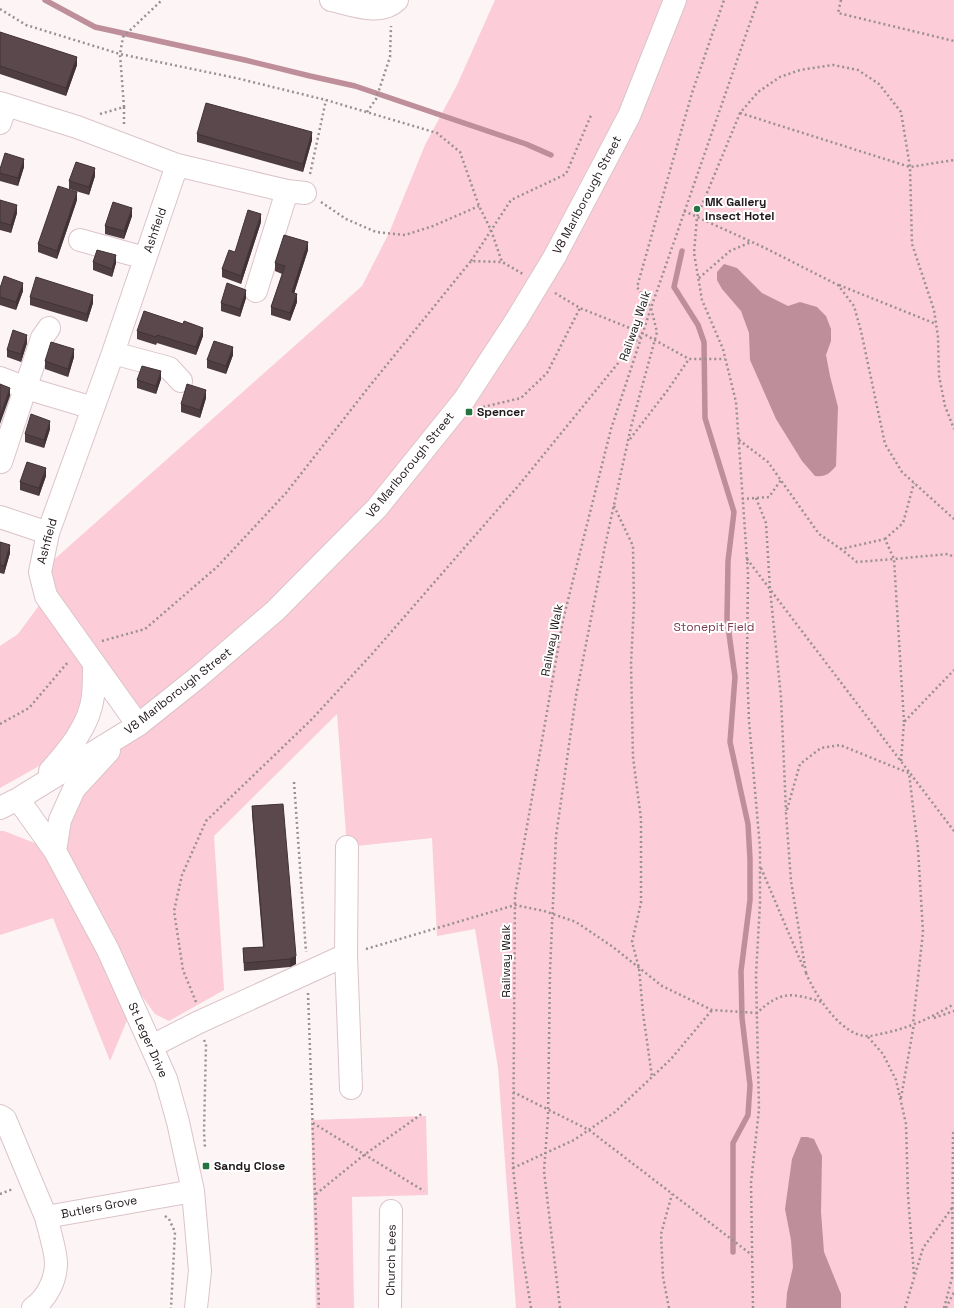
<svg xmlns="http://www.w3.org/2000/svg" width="954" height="1308" font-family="'Space Grotesk',sans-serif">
<rect width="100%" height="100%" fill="#fdf4f6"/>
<path fill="#fcccd8" d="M 495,0 L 954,0 L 954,1308 L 516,1308 L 498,1068 L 475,929 L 437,936 L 432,838 L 347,847 L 337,714 L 214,836 L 224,990 L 169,1021 L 155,1014 L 109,951 L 128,1018 L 110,1061 L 53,918 L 0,935 L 0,831 L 4,831 L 55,851 L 60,820 L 138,725 L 95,666 L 71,748 L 0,788 L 0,646 L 18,634 L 46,596 L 40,572 L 362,286 L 389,233 L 425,145 L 457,85 Z
M 426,1116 L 428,1195 L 352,1197 L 354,1308 L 316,1308 L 311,1120 Z"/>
<path fill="#be8e9a" d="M 724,264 L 737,268 L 762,293 L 788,306 L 800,302 L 817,307 L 826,316 L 831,329 L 831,341 L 826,355 L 830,376 L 838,407 L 836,466 C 829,474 826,477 815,476 L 802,461 L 776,419 L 750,360 L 749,333 L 741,311 L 722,289 L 717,280 L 717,272 Z
M 801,1137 L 807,1137 L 814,1139 L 822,1156 L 821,1212 L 824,1252 L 841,1294 L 841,1308 L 786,1308 L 787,1293 L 793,1267 L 791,1240 L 785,1209 L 792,1159 Z"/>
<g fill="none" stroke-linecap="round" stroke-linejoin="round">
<path stroke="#be8e9a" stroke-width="5.5" d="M 45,0 L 95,27 L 245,60 L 310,76 L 355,86 L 526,144 L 551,155
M 682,251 L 674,287 L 698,325 L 704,342 L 705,418 L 734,512 L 728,561 L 727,619 L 735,677 L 730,742 L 748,824 L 750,859 L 750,900 L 741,971 L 742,1018 L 750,1085 L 748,1115 L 733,1143 L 733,1252"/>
<g stroke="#dbc4c9" stroke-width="24">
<path id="minor" d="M 331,0 C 351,4 380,17 397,0
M 0,103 L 77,127 L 177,165 L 287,191 L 305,193
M 0,123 L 6,105
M 80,240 L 145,258
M 555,256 L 629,116 L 675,0
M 256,291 L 287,191
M 113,353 L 169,368 L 181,381
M 0,378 L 26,388 L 93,408
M 1,462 L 42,338 L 49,328
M 0,517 L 48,533
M 138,725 L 46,596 L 40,572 L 48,533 L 113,353 L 177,165
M 50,771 C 68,751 90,725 93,696 C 94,686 94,675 94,665
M 18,799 L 55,851 L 108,950 L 166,1079 L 178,1122 L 193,1191 L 200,1271 L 196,1308
M 0,808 L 18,799 L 138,725 L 197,678 L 275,611 L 377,508 L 464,400 L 517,319
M 55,851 L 60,820 L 74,789 L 109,751
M 346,955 L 351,1088
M 152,1046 L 197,1023 L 346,955 L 347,847
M 0,1116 L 5,1119 L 46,1217 L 193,1191
M 33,1308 C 47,1298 56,1280 56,1263 C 56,1252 49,1229 46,1217
M 390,1308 L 391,1211"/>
</g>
<path stroke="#999092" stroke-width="2.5" stroke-dasharray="2 3" stroke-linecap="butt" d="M 841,0 L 838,13 L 954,41
M 0,9 L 26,25 L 120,54 L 236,78 L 326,100 L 437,133 L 460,152 L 479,206 L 491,230 L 502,262
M 124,107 L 120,54 L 123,37 L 162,0
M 367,112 L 376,99 L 390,57 L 391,26
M 740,113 L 910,167 L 954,160
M 100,114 L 124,107 L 124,125
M 310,174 L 326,100
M 321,202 L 346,219 L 376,232 L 405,235 L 433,226 L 479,206
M 684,211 L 763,247 L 838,285 L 854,306 L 861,331 L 885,444 L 902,472 L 954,519
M 471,261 L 511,200 L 566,174 L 592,113
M 699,278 L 730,251 L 751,242
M 839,285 L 936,324
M 555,293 L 580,308 L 642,333 L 689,359 L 725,359
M 483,407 L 521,398 L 547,373 L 580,308
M 630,439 L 667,391 L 689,359
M 739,440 L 768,462 L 819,534 L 841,549 L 885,539 L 894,559 L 857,562 L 841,549
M 756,498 L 766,523 L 770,589 L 781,697 L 786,811
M 742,499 L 769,497 L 781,480
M 614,506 L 633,546 L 634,604 L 631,664 L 633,757 L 641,819 L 641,903 L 632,942 L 639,968 L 643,1013 L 652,1077
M 885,539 L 903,523 L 914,483
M 747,559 L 954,831
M 102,641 L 145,629 L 217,567 L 286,493 L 368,388 L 471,261 L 502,262 L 523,274
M 904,722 L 894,559 L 948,554 L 954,557
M 0,724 L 29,708 L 68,662
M 901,761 L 904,722 L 954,670
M 294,782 L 306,952
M 761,868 L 804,969
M 366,949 L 515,905 L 544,911 L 576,922 L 613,947 L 662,986 L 712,1010 L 757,1013 C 781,990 792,993 822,1002
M 806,973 L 791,881 L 786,813 L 800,764 L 821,748 L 840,745 L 909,773 L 918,849 L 923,932 L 913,1024
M 806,973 C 815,995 842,1037 868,1036 C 872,1036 876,1035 880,1034 C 907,1029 931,1018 954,1004
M 308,993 L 319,1308
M 196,1002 L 183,970 L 174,911 L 182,875 L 206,821 L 311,720 L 372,654 L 519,485 L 641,335
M 934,1018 L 954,1011
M 868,1037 L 883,1054 L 896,1080 L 906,1124 L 908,1195 L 914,1275
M 204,1040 L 206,1044 L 204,1132 L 205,1148
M 513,1092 L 589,1130 L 752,1255
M 901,1098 L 914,1024
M 313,1123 L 424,1191
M 513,1168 L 574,1140 L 615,1112 L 671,1059 L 712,1010
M 0,1194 L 13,1189
M 316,1194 L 364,1155 L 423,1113
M 165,1216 L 169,1219 L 175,1232 L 171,1308
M 531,1308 L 523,1258 L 513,1168 L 515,895 L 563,620 L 611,429 L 651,308 L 758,0
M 560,1308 L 544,1171 L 548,1117 L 550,971 L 556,836 L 576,696 L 605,546 L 631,427 L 657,332 L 651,308 L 637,287 L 692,93 L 724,0
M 669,1308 L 663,1277 L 661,1234 L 672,1194
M 753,1308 L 751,1183 L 759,1109 L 756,975 L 760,903 L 760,848 L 749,721 L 747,668 L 748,574 L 736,402 L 723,349 L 702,300 L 694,253 L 697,217 L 740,113 L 758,92 L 780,77 L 800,70 L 833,65 L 858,70 L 879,84 L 901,112 L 910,167 L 912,244 L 934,310 L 938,337 L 939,376 L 945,406 L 954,429
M 905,1308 L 923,1248 L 952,1208
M 944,1308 L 952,1278 L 953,1134 L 954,1131
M 946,1308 L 954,1292"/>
<use href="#minor" stroke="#fff" stroke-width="22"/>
<g stroke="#dbc4c9" stroke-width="24" stroke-linecap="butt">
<path id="minor-bridge" d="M 517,319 L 555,256"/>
</g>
<use href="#minor-bridge" stroke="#fff" stroke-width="22"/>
</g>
<path fill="#4e3e42" d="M 0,32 L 77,65 L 66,96 L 0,74 Z
M 197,134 L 312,140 L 303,172 L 197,142 Z
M 24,167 L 18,186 L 0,181 L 0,169 Z
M 95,176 L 89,195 L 69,189 L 69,181 Z
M 0,200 L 17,213 L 11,233 L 0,230 Z
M 77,200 L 57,259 L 38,252 L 38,244 Z
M 132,216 L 124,239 L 105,234 L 105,226 Z
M 261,222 L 241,284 L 222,277 L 222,269 L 235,252 Z
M 308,250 L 294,293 L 297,302 L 290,321 L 271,315 L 271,307 L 282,274 L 275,271 L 275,263 Z
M 93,262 L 116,263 L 112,277 L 93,270 Z
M 0,288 L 23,291 L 16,310 L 0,305 Z
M 30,297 L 93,303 L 87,322 L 30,305 Z
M 246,298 L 240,317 L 221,311 L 221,303 Z
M 137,331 L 203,336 L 196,355 L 157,343 L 156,345 L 137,339 Z
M 27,343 L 21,362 L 7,357 L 7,350 Z
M 233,355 L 226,374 L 207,368 L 207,360 Z
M 74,357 L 68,377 L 45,369 L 45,361 Z
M 161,379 L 156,394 L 137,388 L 137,380 Z
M 206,398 L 200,418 L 181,412 L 181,404 Z
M 50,429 L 44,448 L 25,442 L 25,434 Z
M 46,476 L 39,496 L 20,490 L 20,482 Z
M 0,542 L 10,553 L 4,574 L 0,573 Z
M 252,806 L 296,964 L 290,967 L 244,971 L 243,948 L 263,947 L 252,814 Z"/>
<path fill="#403236" d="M 77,57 L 77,65 L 66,96 L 66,88 Z
M 312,132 L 312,140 L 303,172 L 303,164 Z
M 24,159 L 24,167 L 18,186 L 18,178 Z
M 95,168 L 95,176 L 89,195 L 89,187 Z
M 77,192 L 77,200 L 57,259 L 57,251 Z
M 17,205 L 17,213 L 11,233 L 11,225 Z
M 132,208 L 132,216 L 124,239 L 124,231 Z
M 261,214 L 261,222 L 241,284 L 241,276 Z
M 308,242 L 308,250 L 292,300 L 292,292 Z
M 116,255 L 116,263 L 112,277 L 112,269 Z
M 23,283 L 23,291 L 16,310 L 16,302 Z
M 246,290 L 246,298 L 240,317 L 240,309 Z
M 297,294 L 297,302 L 290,321 L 290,313 Z
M 93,295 L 93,303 L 87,322 L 87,314 Z
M 203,328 L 203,336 L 196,355 L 196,347 Z
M 27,335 L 27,343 L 21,362 L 21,354 Z
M 233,347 L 233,355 L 226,374 L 226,366 Z
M 74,349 L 74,357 L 68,377 L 68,369 Z
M 161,371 L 161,379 L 156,394 L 156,386 Z
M 10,388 L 10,396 L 0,424 L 0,416 Z
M 206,390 L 206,398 L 200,418 L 200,410 Z
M 50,421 L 50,429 L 44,448 L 44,440 Z
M 46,468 L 46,476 L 39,496 L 39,488 Z
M 10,545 L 10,553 L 4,574 L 4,566 Z
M 296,956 L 296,964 L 290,967 L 290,959 Z"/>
<path fill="#5b484d" stroke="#403236" d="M 0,32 L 77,57 L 66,88 L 0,66 Z
M 206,103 L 312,132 L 303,164 L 197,134 Z
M 5,153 L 24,159 L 18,178 L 0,173 L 0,169 Z
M 76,162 L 95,168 L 89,187 L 69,181 Z
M 58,186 L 77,192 L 57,251 L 38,244 Z
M 0,200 L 17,205 L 11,225 L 0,222 Z
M 113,202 L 132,208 L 124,231 L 105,226 Z
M 248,210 L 261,214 L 241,276 L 222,269 L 229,250 L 235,252 Z
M 284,235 L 308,242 L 292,292 L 297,294 L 290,313 L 271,307 L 285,266 L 275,263 Z
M 97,250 L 116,255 L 112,269 L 93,262 Z
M 4,276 L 23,283 L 16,302 L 0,297 L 0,288 Z
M 36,277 L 93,295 L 87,314 L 30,297 Z
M 227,283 L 246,290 L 240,309 L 221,303 Z
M 144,311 L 183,324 L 184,321 L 203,328 L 196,347 L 157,335 L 156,337 L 137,331 Z
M 13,330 L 27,335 L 21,354 L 7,350 Z
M 214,341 L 233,347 L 226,366 L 207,360 Z
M 51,342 L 74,349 L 68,369 L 45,361 Z
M 142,366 L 161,371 L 156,386 L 137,380 Z
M 0,384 L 10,388 L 0,416 Z
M 187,384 L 206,390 L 200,410 L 181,404 Z
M 31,414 L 50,421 L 44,440 L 25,434 Z
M 27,462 L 46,468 L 39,488 L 20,482 Z
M 0,542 L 10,545 L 4,566 L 0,565 Z
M 283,804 L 296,956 L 290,959 L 244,963 L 243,948 L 264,947 L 252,806 Z"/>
<g fill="#267342" stroke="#fff" stroke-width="1.5">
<circle cx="697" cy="209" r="4"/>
<rect x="465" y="408" width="8" height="8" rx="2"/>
<rect x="202" y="1162" width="8" height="8" rx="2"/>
</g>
<g text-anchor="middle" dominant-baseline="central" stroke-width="4" stroke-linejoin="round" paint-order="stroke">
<g font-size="12" fill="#20181a" stroke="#fff">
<text transform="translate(587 195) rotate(-62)">V8 Marlborough Street</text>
<text transform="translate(155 230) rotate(-71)">Ashfield</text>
<text transform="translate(635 326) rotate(-71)">Railway Walk</text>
<text transform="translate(410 465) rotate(-51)">V8 Marlborough Street</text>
<text transform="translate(47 541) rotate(-75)">Ashfield</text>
<text transform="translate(552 640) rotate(-79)">Railway Walk</text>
<text transform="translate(178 691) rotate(-38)">V8 Marlborough Street</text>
<text transform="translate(506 961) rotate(-90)">Railway Walk</text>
<text transform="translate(148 1040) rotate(66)">St Leger Drive</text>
<text transform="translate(99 1207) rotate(-11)">Butlers Grove</text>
<text transform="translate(391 1260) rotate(-89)">Church Lees</text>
</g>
<g font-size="12" font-weight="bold" fill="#20181a" stroke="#fff" text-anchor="start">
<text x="705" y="202">MK Gallery<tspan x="705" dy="14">Insect Hotel</tspan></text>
<text x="477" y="412">Spencer</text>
<text x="214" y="1166">Sandy Close</text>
</g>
<g font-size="12" fill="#7b3c4f" stroke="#fff">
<text x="714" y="627">Stonepit Field</text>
</g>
</g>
</svg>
